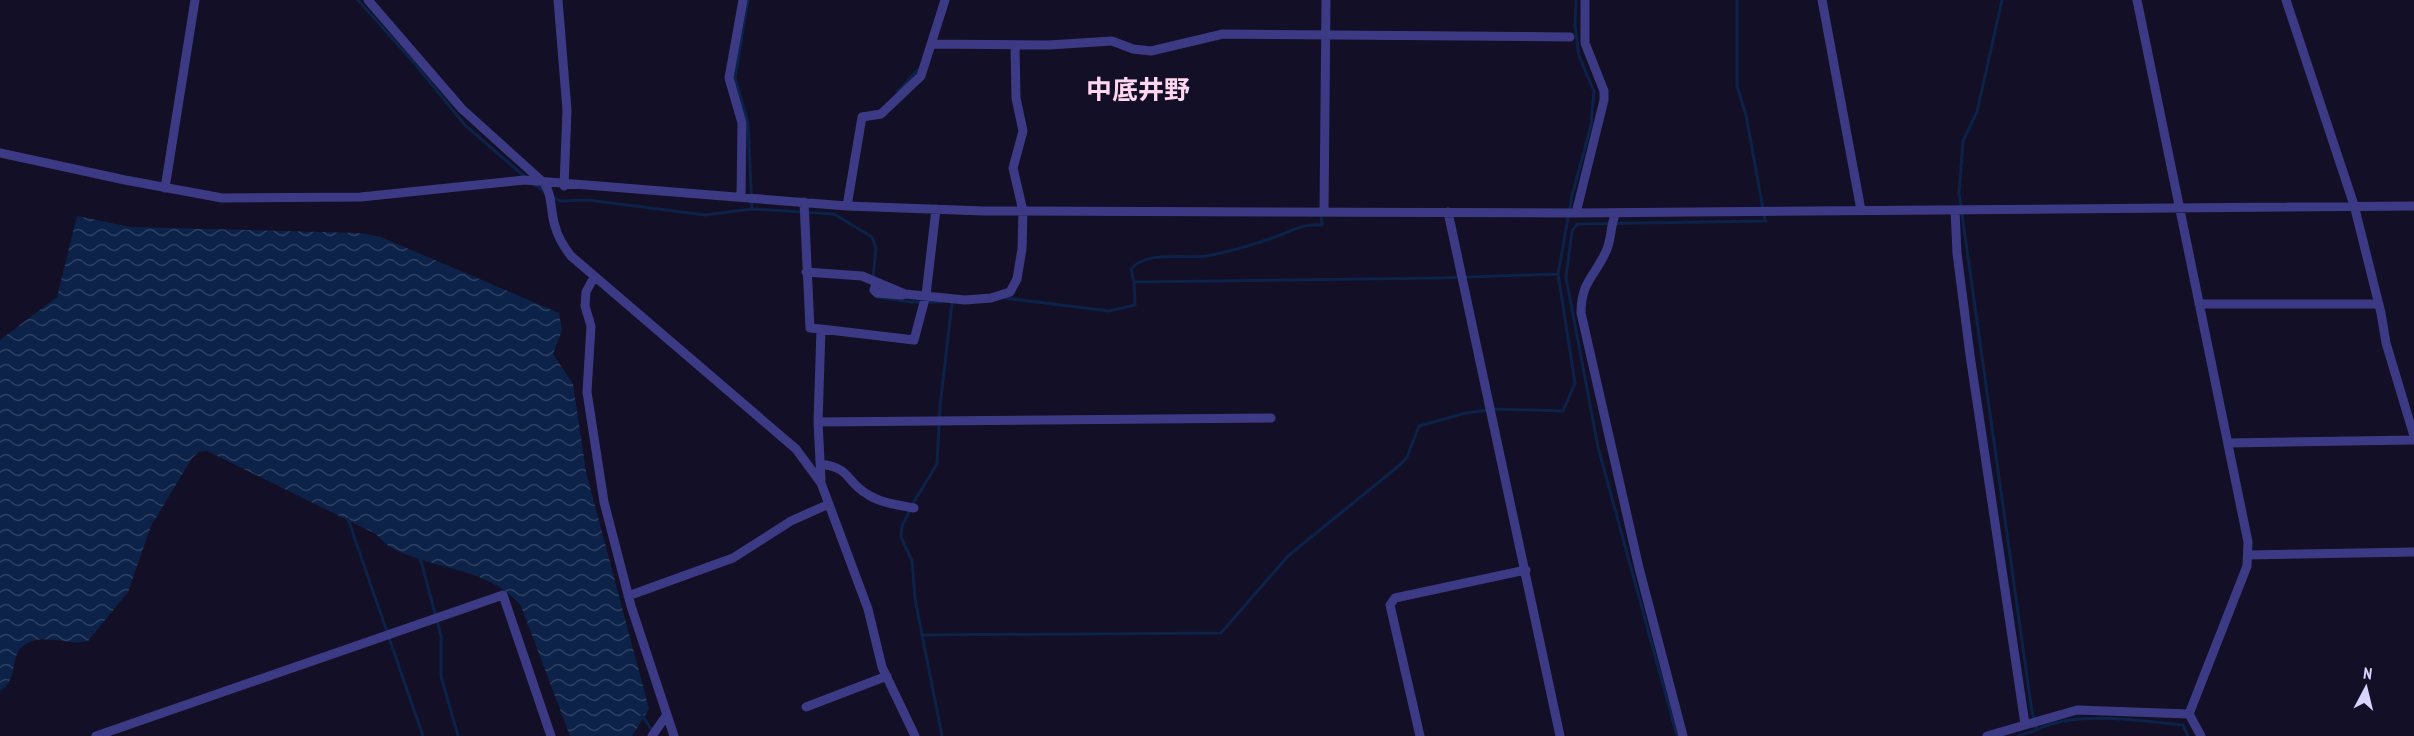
<svg xmlns="http://www.w3.org/2000/svg" width="2414" height="736" font-family="'PT Sans Narrow','Noto Sans JP',sans-serif">
<defs>
<pattern id="water-waves" width="16" height="10" patternUnits="userSpaceOnUse" patternTransform="scale(1.5)"><rect width="16" height="10" fill="#0c2248"/><path d="M0 5q4-4 8 0t8 0" fill="none" stroke="#2f4163"/></pattern>
</defs>
<rect width="100%" height="100%" fill="#130f26"/>
<path fill="url(#water-waves)" d="M 77,216 L 131,227 L 360,233 L 381,237 L 559,313 L 562,330 L 553,354 L 573,384 L 586,472 L 649,709 L 632,736 L 570,736 L 521,606 C 491,568 434,570 394,549 C 387,546 381,539 376,534 L 207,451 L 199,452 L 192,458 L 151,526 L 128,592 L 88,641 C 67,647 44,631 23,646 C 9,657 19,679 0,691 L 0,340 L 57,297 Z"/>
<g fill="none" stroke-linecap="round" stroke-linejoin="round">
<path stroke="#0c2248" stroke-width="3" d="M 358,0 L 415,64 L 465,125 L 525,177
M 748,0 L 735,78 L 748,123 L 752,209
M 1737,0 L 1737,86 L 1746,115 L 1765,220
M 2002,0 L 1977,112 L 1963,141 L 1959,193 L 2032,712 L 2037,730 C 2074,710 2142,721 2183,725 L 2188,736
M 898,91 L 918,70
M 532,183 L 547,193
M 552,197 L 560,201 L 588,200 L 705,215 L 752,209 L 834,214 L 872,237 L 876,248 L 873,278
M 1134,282 L 1131,269 C 1148,250 1183,259 1206,256 C 1230,252 1255,244 1278,236 C 1294,230 1304,223 1322,225 L 1321,215
M 877,297 L 911,302 L 942,302
M 1005,298 L 1109,311 L 1135,305 L 1134,282 L 1438,278 L 1558,274
M 348,519 L 423,736
M 420,557 L 441,636 L 441,676 L 458,736
M 923,635 L 1221,633 L 1288,556 L 1401,464 L 1407,457 L 1419,426 L 1466,413 L 1495,409 L 1563,411 L 1575,383 L 1558,274 L 1572,196 L 1591,125 L 1594,91 L 1579,56 L 1575,26 L 1576,0
M 642,715 L 653,732
M 942,736 L 915,599 L 912,561 L 901,537 L 902,526 L 915,500 L 937,464 L 940,406 L 952,303
M 1677,736 L 1598,447 L 1566,277 L 1572,231 L 1577,224 L 1766,221
M 2018,736 L 2037,730"/>
<path stroke="#3d3a85" stroke-width="9" d="M 368,0 L 462,109 L 544,183 C 553,196 550,211 555,226 C 558,238 564,247 571,256 L 796,449 L 821,483 L 868,609 L 882,667 L 915,736
M 558,0 L 567,110 L 564,186
M 1822,0 L 1861,210
M 2137,0 L 2248,542 L 2247,566 L 2189,714
M 2286,0 L 2354,205 L 2381,313 L 2386,343 L 2414,436
M 931,44 L 1049,45 L 1112,41 L 1133,49 L 1151,51 L 1223,34 L 1570,37
M 0,153 L 125,180 L 222,198 L 361,197 L 524,180 L 847,206 L 984,211 L 1576,213 L 2414,206
M 165,188 L 195,0
M 741,197 L 742,123 L 729,78 L 743,0
M 804,202 L 810,328 L 821,329 L 818,422 L 821,480
M 847,206 L 862,117 L 881,114 L 921,76 L 945,0
M 1955,210 L 1957,253 L 1970,355 L 2025,724
M 1324,212 L 1326,0
M 1448,212 L 1560,736
M 1576,213 L 1604,100 L 1604,91 L 1585,43 L 1585,0
M 1616,213 C 1610,225 1612,237 1607,249 C 1596,276 1581,280 1581,313 L 1639,568 L 1683,736
M 806,272 L 862,276 L 905,294 L 965,300 L 991,298 L 1010,292 L 1017,279 L 1022,249 L 1023,211 L 1013,168 L 1023,131 L 1016,98 L 1015,45
M 594,277 L 586,292 L 585,306 L 591,326 L 587,392 L 604,502 L 631,606 L 674,736
M 876,283 L 874,290 L 877,293 L 902,295
M 2199,304 L 2379,304
M 821,329 L 914,340 L 926,295 L 936,209
M 818,422 L 1271,418
M 2228,443 L 2414,440
M 820,464 C 852,468 845,481 867,494 C 880,503 899,505 914,508
M 2248,555 L 2414,552
M 628,596 L 733,558 L 791,521 L 829,504
M 806,707 L 887,676
M 96,736 L 503,595 L 551,736
M 652,736 L 666,716
M 1420,736 L 1390,605 L 1395,598 L 1526,570
M 1987,736 L 2077,710 L 2189,714 L 2201,736"/>
</g>
<g text-anchor="middle" dominant-baseline="central" stroke-width="4.5" stroke-linejoin="round" paint-order="stroke">
<g font-size="26" font-weight="bold" fill="#ffd6f0" stroke="#130f26">
<text x="1138" y="89">中底井野</text>
</g>
</g>
<g transform="translate(2366 688) rotate(7)" stroke="#130f26" stroke-width="4.5" paint-order="stroke">
<path d="M0-4.5L10 22L0 15L-10 22Z" fill="#d9d4ff"/>
<text y="-9" font-size="16" font-weight="bold" text-anchor="middle" fill="#d9d4ff">N</text>
</g>
</svg>
